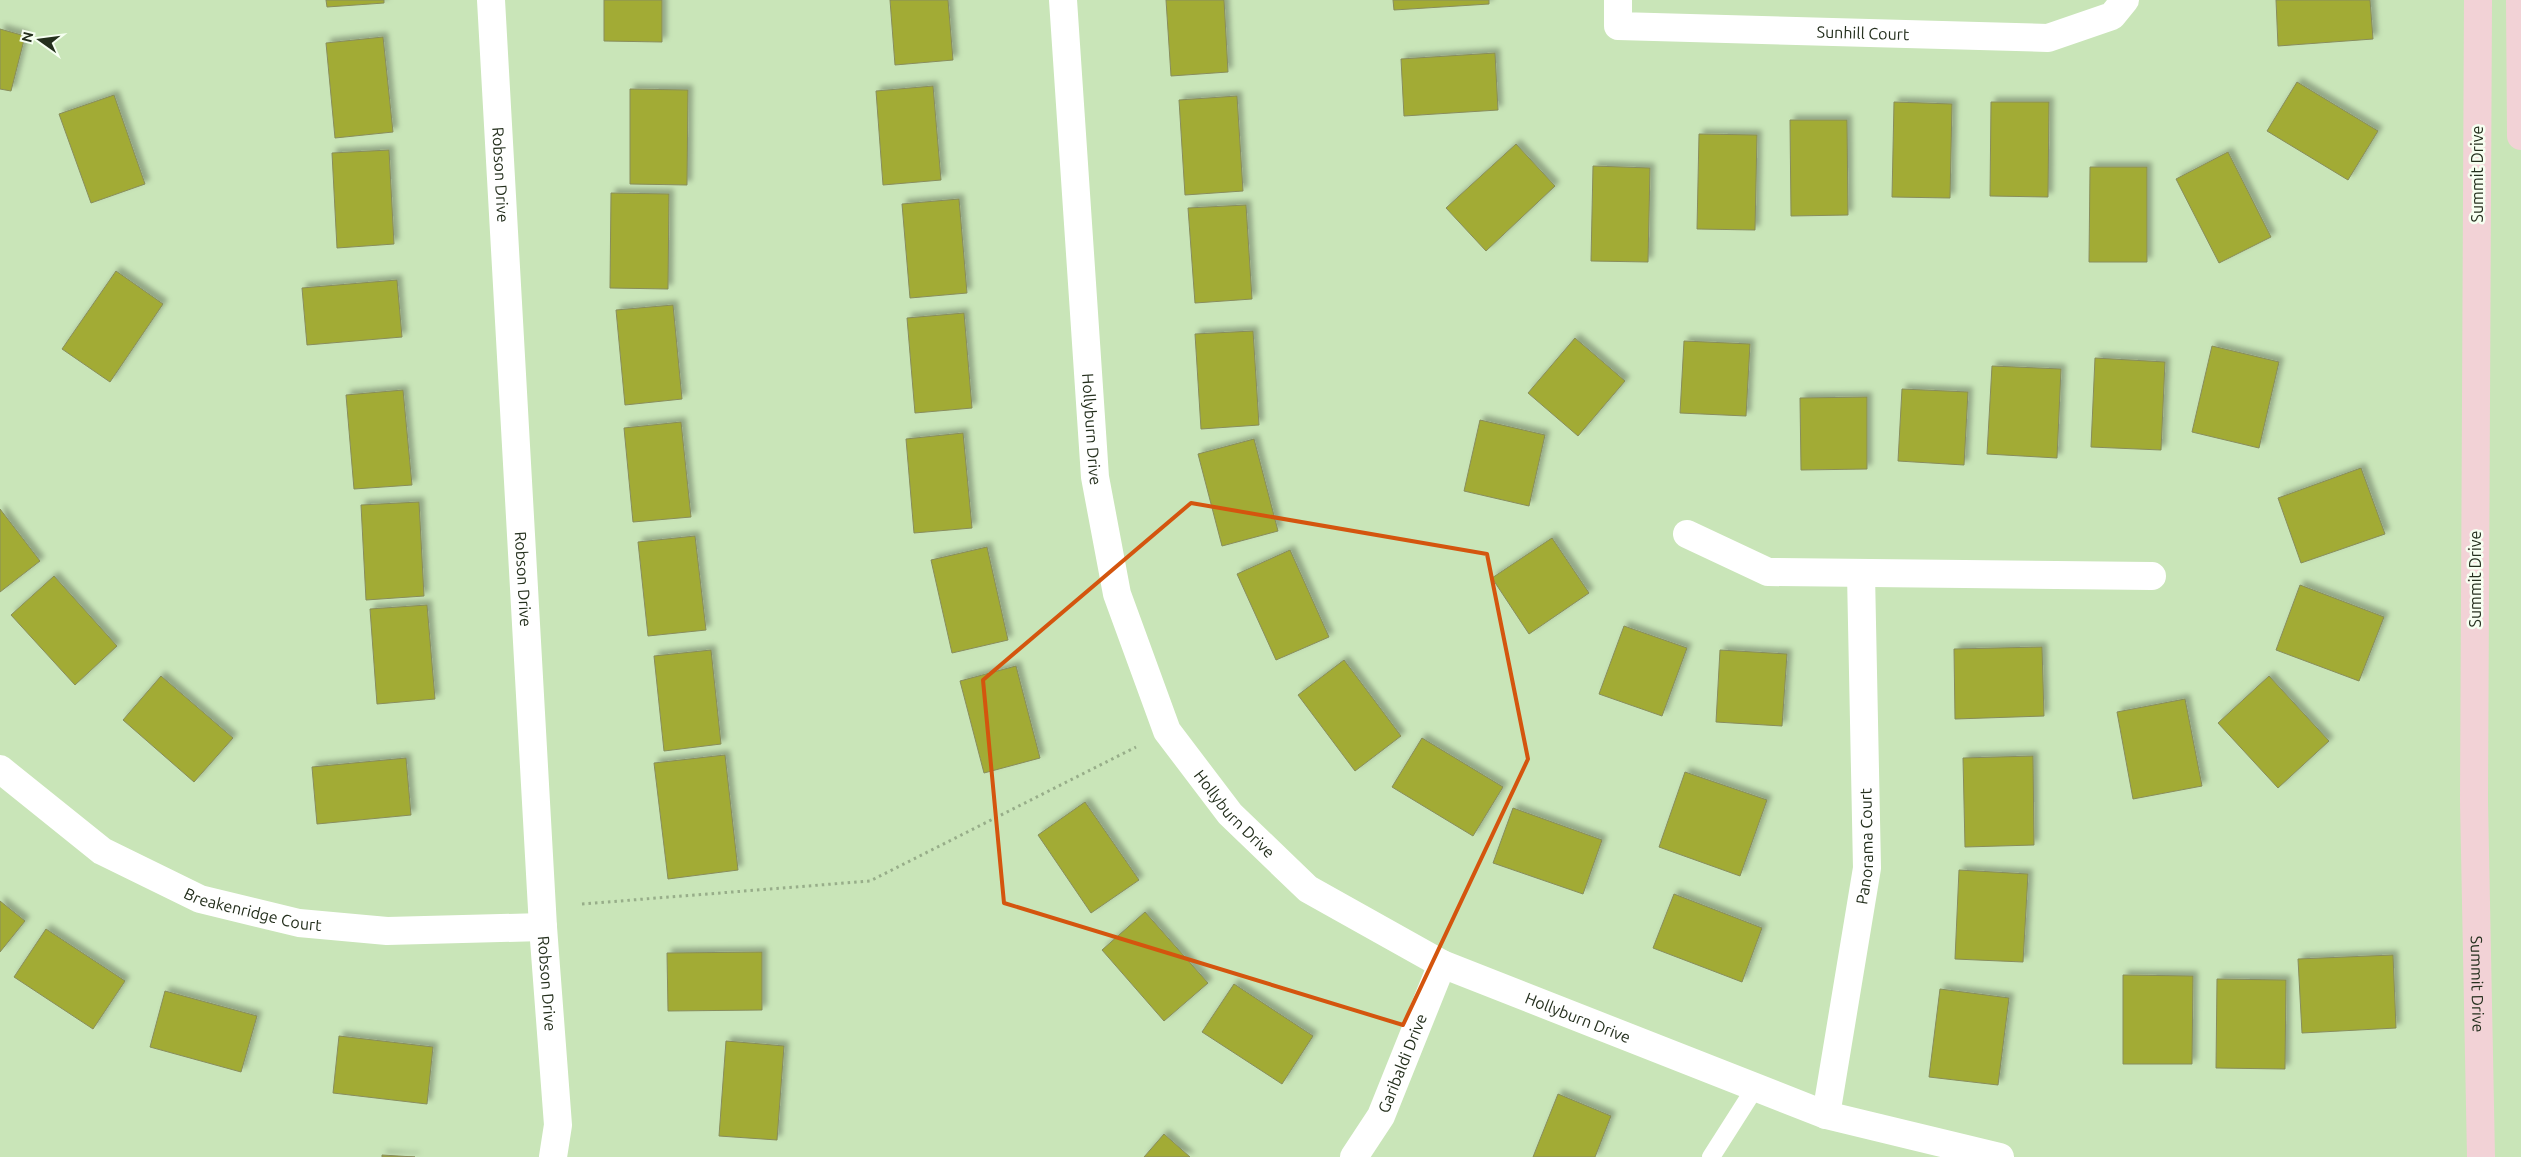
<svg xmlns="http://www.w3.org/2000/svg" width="2521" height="1157" font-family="Ubuntu,sans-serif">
<defs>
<filter id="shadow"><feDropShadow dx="4.5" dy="-4.5" stdDeviation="2.5" flood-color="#0004"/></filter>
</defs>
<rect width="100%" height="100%" fill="#c9e5b8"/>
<path fill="#a2ab34" stroke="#888d5d" filter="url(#shadow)" d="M 326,0 L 384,0 L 384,3 L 327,7 Z
M 604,0 L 662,0 L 662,42 L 604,41 Z
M 890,0 L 948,0 L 953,60 L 895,65 Z
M 1166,0 L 1224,0 L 1228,72 L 1171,76 Z
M 1393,0 L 1489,0 L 1489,4 L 1394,10 Z
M 2276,0 L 2370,0 L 2373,39 L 2278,46 Z
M 0,29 L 25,36 L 11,91 L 0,89 Z
M 383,37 L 393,132 L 335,138 L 326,43 Z
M 1495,53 L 1498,110 L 1404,116 L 1401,59 Z
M 2297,82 L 2378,131 L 2348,180 L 2267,131 Z
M 933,86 L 941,180 L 883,185 L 876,91 Z
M 630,89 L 688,90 L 687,185 L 630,184 Z
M 114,95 L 145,184 L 91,203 L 59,114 Z
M 1237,96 L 1243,191 L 1185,195 L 1179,100 Z
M 1894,102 L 1952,104 L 1950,198 L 1892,197 Z
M 1991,102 L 2049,102 L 2048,197 L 1990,196 Z
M 1790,120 L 1847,120 L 1848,215 L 1791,216 Z
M 1699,134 L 1757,135 L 1755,230 L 1697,229 Z
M 1516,144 L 1555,186 L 1486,251 L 1446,208 Z
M 389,150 L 394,244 L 337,248 L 332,153 Z
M 2228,152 L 2271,237 L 2219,263 L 2176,179 Z
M 1593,166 L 1650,168 L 1648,262 L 1591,261 Z
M 2090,167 L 2147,167 L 2147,262 L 2089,262 Z
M 611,193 L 669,194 L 668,289 L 610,288 Z
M 959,199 L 967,293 L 910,298 L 902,204 Z
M 1246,205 L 1252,299 L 1195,303 L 1188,208 Z
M 116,271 L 163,304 L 110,382 L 62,349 Z
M 397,280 L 402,337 L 307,345 L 302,288 Z
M 673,305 L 682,399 L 625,405 L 616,310 Z
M 964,313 L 972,408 L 915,413 L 907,318 Z
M 1253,331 L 1259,425 L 1201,429 L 1195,334 Z
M 1575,338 L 1625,381 L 1578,436 L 1528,393 Z
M 1684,341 L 1750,344 L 1746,416 L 1680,413 Z
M 2212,346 L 2279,362 L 2259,448 L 2192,432 Z
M 2095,358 L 2165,362 L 2161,450 L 2091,447 Z
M 1992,366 L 2061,369 L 2057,458 L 1987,454 Z
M 1902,389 L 1968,392 L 1964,465 L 1898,461 Z
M 403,390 L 412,485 L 354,489 L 346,395 Z
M 1867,397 L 1867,469 L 1801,470 L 1800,398 Z
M 1480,420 L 1545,435 L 1529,506 L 1464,491 Z
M 681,422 L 691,517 L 633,522 L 624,428 Z
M 963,433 L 972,528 L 914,533 L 906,439 Z
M 1254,439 L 1278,531 L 1222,546 L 1198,454 Z
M 2361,468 L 2385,534 L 2301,563 L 2278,498 Z
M 419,502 L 424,596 L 366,600 L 361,505 Z
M 0,509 L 40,561 L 0,592 Z
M 695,536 L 706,630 L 648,636 L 638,542 Z
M 1552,538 L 1589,593 L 1529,634 L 1492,578 Z
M 987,547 L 1008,640 L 952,653 L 931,560 Z
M 1290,550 L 1329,637 L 1276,660 L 1237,574 Z
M 54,576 L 117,646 L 75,685 L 11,615 Z
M 2300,585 L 2384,617 L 2359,681 L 2276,650 Z
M 427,605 L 435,699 L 377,704 L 370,609 Z
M 1624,626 L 1687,648 L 1662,716 L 1599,694 Z
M 2042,647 L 2044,716 L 1955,719 L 1954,649 Z
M 711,650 L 721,744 L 664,751 L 654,656 Z
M 1720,650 L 1787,654 L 1782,726 L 1716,722 Z
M 1344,660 L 1401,736 L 1355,771 L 1298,695 Z
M 1016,666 L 1040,758 L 984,773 L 960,681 Z
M 161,676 L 233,738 L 194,782 L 123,720 Z
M 2269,676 L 2329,741 L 2278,788 L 2218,723 Z
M 2185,699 L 2202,786 L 2133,799 L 2117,712 Z
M 1422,738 L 1503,787 L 1473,836 L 1392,787 Z
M 725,755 L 738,870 L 668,879 L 654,763 Z
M 2033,756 L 2034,845 L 1965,847 L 1963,758 Z
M 406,758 L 411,815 L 317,824 L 312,767 Z
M 1685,772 L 1767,800 L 1740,876 L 1659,847 Z
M 1085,802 L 1139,880 L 1091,913 L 1038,835 Z
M 1513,808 L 1602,840 L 1583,894 L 1493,863 Z
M 1959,870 L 2028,874 L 2023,962 L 1955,959 Z
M 1674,894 L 1762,928 L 1742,982 L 1653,948 Z
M 0,901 L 25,921 L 0,952 Z
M 1145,912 L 1208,983 L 1164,1021 L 1102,950 Z
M 46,929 L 125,981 L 93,1029 L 14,977 Z
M 762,952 L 762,1010 L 668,1011 L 667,953 Z
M 2393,955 L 2396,1028 L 2302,1033 L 2298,959 Z
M 2123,975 L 2193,976 L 2192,1064 L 2123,1064 Z
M 2217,979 L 2286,980 L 2285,1069 L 2216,1068 Z
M 1234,984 L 1313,1036 L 1282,1084 L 1202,1032 Z
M 1940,989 L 2009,998 L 1998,1085 L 1929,1077 Z
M 165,991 L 257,1016 L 241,1072 L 150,1047 Z
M 339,1036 L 433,1047 L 427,1104 L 333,1093 Z
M 726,1041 L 784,1046 L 777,1140 L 719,1136 Z
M 1558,1094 L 1611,1116 L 1595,1157 L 1533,1157 Z
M 1164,1134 L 1190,1157 L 1144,1157 Z
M 382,1155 L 415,1157 L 382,1157 Z"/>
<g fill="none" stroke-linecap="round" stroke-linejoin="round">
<path stroke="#97ad89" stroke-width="3" stroke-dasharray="2.5 4" stroke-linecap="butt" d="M 582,904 L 870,881 L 1136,747"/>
<path stroke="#fff" stroke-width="18" d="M 1711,1157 L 1755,1088"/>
<g stroke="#fff" stroke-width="28">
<path id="s1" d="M 491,0 L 543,927 L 558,1125 L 553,1157"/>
<path id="s2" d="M 1063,0 L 1095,477 L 1117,594 L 1167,731 L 1230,814 L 1308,889 L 1442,964 L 1826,1115 L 2000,1157"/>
<path id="s3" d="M 1618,0 L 1618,26 L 2048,38 L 2112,16 L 2125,0"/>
<path d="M 1687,534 L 1768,572 L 2152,576"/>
<path id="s4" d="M 0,769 L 102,851 L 200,899 L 299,923 L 387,931 L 543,927"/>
<path id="s5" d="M 1826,1115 L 1867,868 L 1861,574"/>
<path id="s6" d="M 1354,1157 L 1381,1116 L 1442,964"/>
</g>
<g stroke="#f2d2d6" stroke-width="28">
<path id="s7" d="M 2478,0 L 2474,801 L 2481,1157"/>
<path d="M 2520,0 L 2521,136"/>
</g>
</g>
<path fill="none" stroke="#d4550e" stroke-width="4" stroke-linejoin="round" d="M 1191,503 L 1487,554 L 1528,759 L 1403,1025 L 1004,903 L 983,680 Z"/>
<g text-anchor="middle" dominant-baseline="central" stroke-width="5" stroke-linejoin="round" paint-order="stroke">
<g font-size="16" fill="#242f1d" stroke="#f6fff1">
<text stroke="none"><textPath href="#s3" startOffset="271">Sunhill Court</textPath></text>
<text stroke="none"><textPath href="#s1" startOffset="175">Robson Drive</textPath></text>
<text transform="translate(2477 174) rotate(-90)">Summit Drive</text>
<text stroke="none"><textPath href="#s2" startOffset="430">Hollyburn Drive</textPath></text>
<text stroke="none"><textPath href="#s1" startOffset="580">Robson Drive</textPath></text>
<text transform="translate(2475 579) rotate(-90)">Summit Drive</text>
<text stroke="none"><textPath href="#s2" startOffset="850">Hollyburn Drive</textPath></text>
<text stroke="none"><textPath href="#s5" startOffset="272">Panorama Court</textPath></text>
<text stroke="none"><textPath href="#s4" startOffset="294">Breakenridge Court</textPath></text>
<text stroke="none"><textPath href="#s1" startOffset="985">Robson Drive</textPath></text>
<text stroke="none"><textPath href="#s7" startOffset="984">Summit Drive</textPath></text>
<text stroke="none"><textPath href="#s2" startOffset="1255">Hollyburn Drive</textPath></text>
<text stroke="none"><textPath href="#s6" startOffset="106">Garibaldi Drive</textPath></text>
</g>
</g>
<g transform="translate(40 40) rotate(284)" stroke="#f6fff1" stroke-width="4" paint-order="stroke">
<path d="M0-4L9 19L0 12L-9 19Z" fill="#242f1d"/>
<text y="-8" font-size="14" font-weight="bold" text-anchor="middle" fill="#242f1d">N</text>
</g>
</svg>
